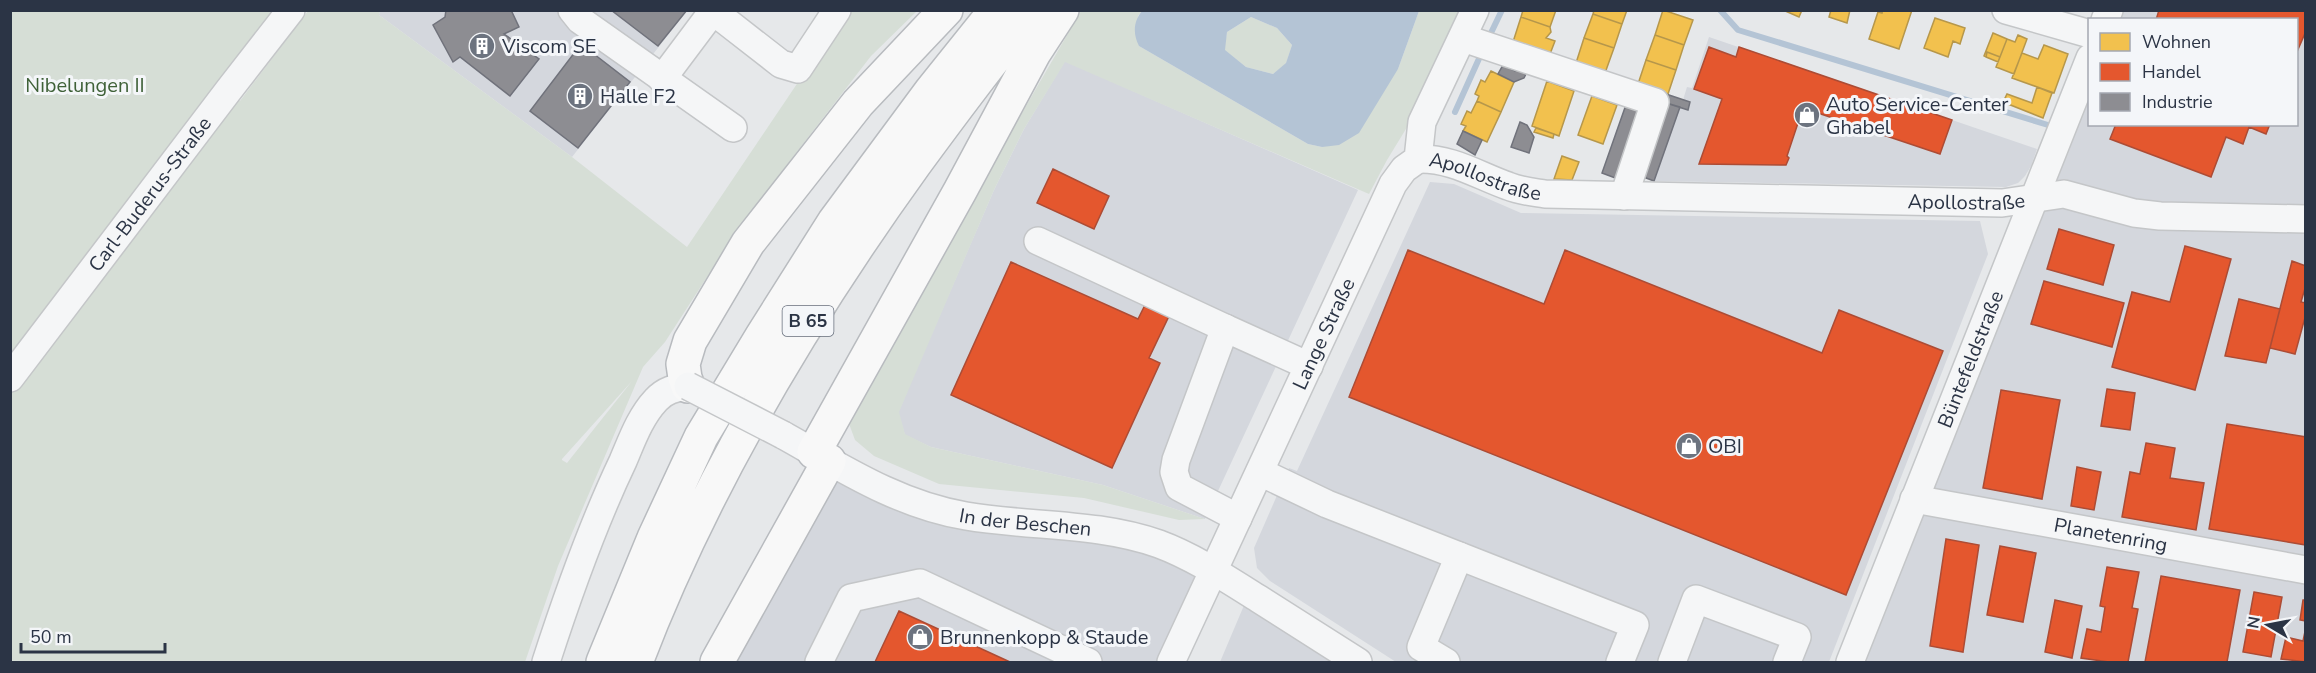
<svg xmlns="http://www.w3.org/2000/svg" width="2316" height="673" font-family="'Nunito Sans',sans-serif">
<rect width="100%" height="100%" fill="#e6e8ea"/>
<path fill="#d4d7dd" d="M 380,10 L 687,11 L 572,157 L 379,15 Z
M 2120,11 L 2305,11 L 2305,662 L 1862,662 L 2089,85 L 2090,124 L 2296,124 L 2296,20 L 2117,19 Z
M 1709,37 L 2037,149 L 2031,166 L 2025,176 L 2018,183 L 2006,187 L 1654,181 L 1680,107 L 1688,110 L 1690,102 L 1683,100 L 1687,87 L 1692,88 Z
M 1065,61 L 1358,190 L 1205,519 L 1103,485 L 931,447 L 905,435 L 898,412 L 994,190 L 1024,129 Z
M 1430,182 L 1454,184 L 1521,213 L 1980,221 L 1988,254 L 1829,662 L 1396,662 L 1270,581 L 1257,568 L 1254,548 L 1289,468 L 1297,471 Z
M 829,461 L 866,481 L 1056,524 L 1213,570 L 1171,662 L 717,662 Z
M 1245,603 L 1337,662 L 1220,662 Z"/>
<path fill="#d6ded6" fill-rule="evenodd" d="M 10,11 L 287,11 L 228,91 L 240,101 L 308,11 L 380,11 L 379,15 L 572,157 L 687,247 L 846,11 L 917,11 L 871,56 L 796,153 L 731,240 L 665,342 L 643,367 L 558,566 L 525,662 L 11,662 ZM 632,381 L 567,463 L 562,460 L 562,459 Z
M 1081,11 L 1142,11 L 1138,16 L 1139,46 L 1308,144 L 1322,147 L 1398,69 L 1419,11 L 1465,11 L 1420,106 L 1387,160 L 1369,194 L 1065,62 L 1024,129 L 994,190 L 899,412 L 905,434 L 931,447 L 1103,485 L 1205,519 L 1179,520 L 1084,498 L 939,484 L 874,456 L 855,440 L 848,421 L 866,382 Z
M 1251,17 L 1277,28 L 1292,45 L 1286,64 L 1273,74 L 1246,67 L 1224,50 L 1227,32 Z"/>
<path fill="#b4c4d5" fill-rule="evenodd" d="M 1142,11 L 1142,10 L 1419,11 L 1398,69 L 1359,133 L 1339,145 L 1322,147 L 1308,144 L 1139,46 C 1133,34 1133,22 1142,11 ZM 1251,17 L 1277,28 L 1292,45 L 1286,63 L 1273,74 L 1246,67 L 1225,50 L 1227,32 Z"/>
<path fill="#f2c14e" stroke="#b6974b" stroke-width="1.5" d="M 1523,10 L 1556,10 L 1550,27 L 1521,17 Z
M 1594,10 L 1627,10 L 1622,24 L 1593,14 Z
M 1663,10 L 1693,20 L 1684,45 L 1655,35 Z
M 1783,10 L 1802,10 L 1799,17 Z
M 1831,10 L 1850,10 L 1847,23 L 1829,17 Z
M 1883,10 L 1912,10 L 1899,49 L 1869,39 L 1878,12 L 1882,13 Z
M 1593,14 L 1622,24 L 1614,48 L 1584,38 Z
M 1521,17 L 1550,27 L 1551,32 L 1546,38 L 1555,41 L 1550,54 L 1513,42 Z
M 1935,18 L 1965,28 L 1960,44 L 1953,41 L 1948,57 L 1924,48 Z
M 1993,33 L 2007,39 L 2000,57 L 1987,52 L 1986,57 L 1984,56 Z
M 1655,35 L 1684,45 L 1676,70 L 1646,60 Z
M 2018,35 L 2027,39 L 2014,74 L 1996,67 L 2007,39 L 2015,42 Z
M 1584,38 L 1614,48 L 1605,73 L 1576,63 Z
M 2044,45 L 2068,54 L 2054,93 L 2012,78 L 2022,53 L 2038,59 Z
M 1987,52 L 2000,57 L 1998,62 L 1986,57 Z
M 1646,60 L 1676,70 L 1668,94 L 1638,84 Z
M 1491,71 L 1514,82 L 1501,112 L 1477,101 L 1479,96 L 1475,94 L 1481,80 L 1485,82 Z
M 1547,81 L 1574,91 L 1559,136 L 1532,126 Z
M 2037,87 L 2052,93 L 2043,118 L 2003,102 L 2007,94 L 2032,103 Z
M 1592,96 L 1617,105 L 1603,144 L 1578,135 Z
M 1477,101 L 1501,112 L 1487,142 L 1463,131 L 1466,126 L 1461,124 L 1467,111 L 1471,113 Z
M 1536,128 L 1554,134 L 1553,138 L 1534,132 Z
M 1562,156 L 1579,162 L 1572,180 L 1554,179 Z"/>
<path fill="#e4572e" stroke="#ac4c35" stroke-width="1.5" d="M 2159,10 L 2306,10 L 2306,31 L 2296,54 L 2296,20 L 2156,20 Z
M 1709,47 L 1736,57 L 1739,47 L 1952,120 L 1940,154 L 1803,108 L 1787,156 L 1789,158 L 1786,165 L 1699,164 L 1722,99 L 1694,89 Z
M 2116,124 L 2270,124 L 2266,134 L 2249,127 L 2243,144 L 2226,137 L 2211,177 L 2110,139 Z
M 1053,169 L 1109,196 L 1094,229 L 1037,203 Z
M 2059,229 L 2114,245 L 2103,285 L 2047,269 Z
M 2185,246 L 2231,259 L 2195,390 L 2112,367 L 2132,292 L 2170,302 Z
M 1408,250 L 1544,304 L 1565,250 L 1822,353 L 1839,310 L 1943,351 L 1846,595 L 1349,397 Z
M 2292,261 L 2306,266 L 2306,285 L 2301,302 L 2306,303 L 2306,314 L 2295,354 L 2270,348 Z
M 1011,262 L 1138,319 L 1145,305 L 1169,316 L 1149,358 L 1160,363 L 1112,468 L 951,395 Z
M 2044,281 L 2124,303 L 2112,347 L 2031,324 Z
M 2239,299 L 2280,309 L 2266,363 L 2225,356 Z
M 2107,389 L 2135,393 L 2130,430 L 2101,426 Z
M 2001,390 L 2060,400 L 2042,499 L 1983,488 Z
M 2227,424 L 2306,437 L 2306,545 L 2209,529 Z
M 2146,443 L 2175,448 L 2170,478 L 2204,483 L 2196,530 L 2122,517 L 2130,472 L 2140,474 Z
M 2077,467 L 2101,472 L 2094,510 L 2071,506 Z
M 1946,539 L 1979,545 L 1963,652 L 1930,646 Z
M 2000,546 L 2036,553 L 2023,622 L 1987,615 Z
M 2107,567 L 2139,572 L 2132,608 L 2138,609 L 2128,662 L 2109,662 L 2081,658 L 2087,629 L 2101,632 L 2105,607 L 2100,606 Z
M 2161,576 L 2240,590 L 2227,662 L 2145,662 Z
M 2254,592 L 2282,597 L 2271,657 L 2243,652 Z
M 2055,600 L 2082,606 L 2072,658 L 2045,652 Z
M 2303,600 L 2306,600 L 2306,621 L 2300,620 Z
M 899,611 L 1010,662 L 875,662 Z
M 2306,627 L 2306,662 L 2281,659 L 2286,637 L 2303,641 Z"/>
<path fill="#8d8d92" stroke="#70727b" stroke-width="1.5" d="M 446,10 L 511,10 L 519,27 L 504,34 L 539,59 L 510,96 L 460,57 L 453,62 L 433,25 L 445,17 Z
M 611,10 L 687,10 L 658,46 Z
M 581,44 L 630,82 L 578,148 L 530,111 Z
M 1519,62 L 1530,66 L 1524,78 L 1514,82 L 1498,74 L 1503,65 L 1515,71 Z
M 1666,94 L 1690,102 L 1688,110 L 1663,102 Z
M 1628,99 L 1644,105 L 1618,179 L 1602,173 Z
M 1663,102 L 1680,107 L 1654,181 L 1638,175 Z
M 1520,122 L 1527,125 L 1534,137 L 1529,153 L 1511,147 Z
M 1463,131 L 1482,140 L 1475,155 L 1457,144 Z"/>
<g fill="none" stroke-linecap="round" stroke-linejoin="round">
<path stroke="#b4c4d5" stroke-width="6" d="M 1720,10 L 1738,30 L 2048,125
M 1490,35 L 1502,10
M 1455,112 L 1482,52"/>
<g stroke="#c4c6c8" stroke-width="30">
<g id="minor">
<path d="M 572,10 L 580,20 L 733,128"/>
<path d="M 2006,10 L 2090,34"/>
<path d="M 2105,20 L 2109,10"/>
<path d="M 1463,38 L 1655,102 L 1624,196"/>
<path d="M 662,79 L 713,11 L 781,64 L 798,69 L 837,10"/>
<path id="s1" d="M 1418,159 C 1452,158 1477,175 1508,186 C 1520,191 1532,192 1545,194 L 2002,203 L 2064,194 L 2134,213 L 2160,216 L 2306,219"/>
<path d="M 1038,241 L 1225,328"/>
<path id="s2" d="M 10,378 L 228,91 L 291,10"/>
<path id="s3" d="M 783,435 C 842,468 899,505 966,516 C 1030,527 1096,522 1159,544 C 1194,557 1227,579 1259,599 C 1292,620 1325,641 1358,662"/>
<path d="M 1260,472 L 1327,504 L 1635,625 L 1620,662"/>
<path id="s4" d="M 1914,499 L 2306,570"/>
<path d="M 1238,518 L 1179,487 L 1174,472 L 1176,460 L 1225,328 L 1309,366"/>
<path d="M 546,662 C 568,594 592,526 623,461 C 632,440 640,417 656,400 C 665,390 675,388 688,386"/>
<path d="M 819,662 L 851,598 L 920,583 L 1088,662"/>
<path id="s5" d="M 1171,662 L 1393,184 L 1404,169 L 1418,159 L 1422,122 L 1475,10"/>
<path d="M 1446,662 L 1421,647 L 1459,556"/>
<path d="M 1672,662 L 1696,599 L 1797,637 L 1787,662"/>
<path id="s6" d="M 1850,662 L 2090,58"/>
</g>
</g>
<g stroke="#b8bbbf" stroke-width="36">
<path id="highway" d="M 688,386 L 685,378 L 683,364 L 690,341 L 748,243 L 858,103 L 946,10
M 814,452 L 960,191 L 1034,53 L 1062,10
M 603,662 L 654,538 L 701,437 L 762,336 L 834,222 L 931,91 L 996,10
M 636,662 C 704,484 803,319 914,165 C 953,112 991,60 1033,10
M 717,662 L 829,461"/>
</g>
<use href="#minor" stroke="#f5f6f7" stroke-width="27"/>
<use href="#highway" stroke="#f8f8f8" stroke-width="33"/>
<g stroke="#c4c6c8" stroke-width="30" stroke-linecap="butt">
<path id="minor-bridge" d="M 688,386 L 783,435"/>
</g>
<use href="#minor-bridge" stroke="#f5f6f7" stroke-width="27"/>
</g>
<defs>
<g id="building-disc" transform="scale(1.35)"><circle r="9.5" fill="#6c737f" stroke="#f4f6f9"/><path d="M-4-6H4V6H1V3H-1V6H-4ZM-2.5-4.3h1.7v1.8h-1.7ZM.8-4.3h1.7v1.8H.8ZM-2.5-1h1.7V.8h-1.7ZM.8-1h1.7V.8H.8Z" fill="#fff"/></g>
<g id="shop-disc" transform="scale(1.35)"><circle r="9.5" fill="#6c737f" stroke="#f4f6f9"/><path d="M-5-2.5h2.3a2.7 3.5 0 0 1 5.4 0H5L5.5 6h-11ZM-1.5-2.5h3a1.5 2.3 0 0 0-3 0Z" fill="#fff"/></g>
</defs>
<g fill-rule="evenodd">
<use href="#building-disc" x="482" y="46"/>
<use href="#building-disc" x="580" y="96"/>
<use href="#shop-disc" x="1807" y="115"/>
<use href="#shop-disc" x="1689" y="446"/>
<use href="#shop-disc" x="920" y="637"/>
</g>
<g text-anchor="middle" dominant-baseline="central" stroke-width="6" stroke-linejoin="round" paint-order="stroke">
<rect fill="#f4f6f9" stroke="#676e7b" stroke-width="1.5" x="782.5" y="306" width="51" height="30" rx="4.5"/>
<g font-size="18" font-weight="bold" fill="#2b3445">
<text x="808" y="321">B 65</text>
</g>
<g font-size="20" fill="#2b3445" stroke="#f4f6f9" text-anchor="start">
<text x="502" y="46">Viscom SE</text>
<text x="600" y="96">Halle F2</text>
<text x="1826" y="104">Auto Service-Center<tspan x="1826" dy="23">Ghabel</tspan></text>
<text x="1708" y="446">OBI</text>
<text x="940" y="637">Brunnenkopp &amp; Staude</text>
</g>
<g font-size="20" fill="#3f6138" stroke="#f4f6f9">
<text x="85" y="85">Nibelungen II</text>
</g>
<g font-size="20" fill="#2b3445" stroke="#f4f6f9">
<text stroke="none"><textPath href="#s1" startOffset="70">Apollostraße</textPath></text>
<text stroke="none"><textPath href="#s2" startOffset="231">Carl-Buderus-Straße</textPath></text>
<text stroke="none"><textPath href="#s1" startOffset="554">Apollostraße</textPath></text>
<text stroke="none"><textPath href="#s5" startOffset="362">Lange Straße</textPath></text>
<text stroke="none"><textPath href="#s6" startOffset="326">Büntefeldstraße</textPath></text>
<text stroke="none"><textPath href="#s3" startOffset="261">In der Beschen</textPath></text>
<text stroke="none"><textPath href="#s4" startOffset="200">Planetenring</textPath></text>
</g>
</g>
<rect width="2316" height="673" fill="none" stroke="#2b3445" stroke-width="24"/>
<rect x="2088" y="18" width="210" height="108" fill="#f4f6f9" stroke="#a4a8b1" stroke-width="1.5"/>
<rect x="2100" y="33" width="30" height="18" fill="#f2c14e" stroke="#a4a8b1" stroke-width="1.5"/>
<text x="2142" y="48" font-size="18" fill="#2b3445">Wohnen</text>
<rect x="2100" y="63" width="30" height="18" fill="#e4572e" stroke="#a4a8b1" stroke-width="1.5"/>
<text x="2142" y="78" font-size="18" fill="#2b3445">Handel</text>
<rect x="2100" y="93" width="30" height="18" fill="#8d8d92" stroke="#a4a8b1" stroke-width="1.5"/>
<text x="2142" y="108" font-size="18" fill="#2b3445">Industrie</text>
<g transform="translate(2268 625) rotate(280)" stroke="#f4f6f9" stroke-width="4.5" paint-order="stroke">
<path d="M0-4.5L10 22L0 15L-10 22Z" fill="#2b3445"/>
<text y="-9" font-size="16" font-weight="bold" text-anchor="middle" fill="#2b3445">N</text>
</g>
<path d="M21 643v9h144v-9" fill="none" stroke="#2b3445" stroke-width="3"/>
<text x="30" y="643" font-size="18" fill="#2b3445" stroke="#f4f6f9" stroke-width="4.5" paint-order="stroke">50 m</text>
</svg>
